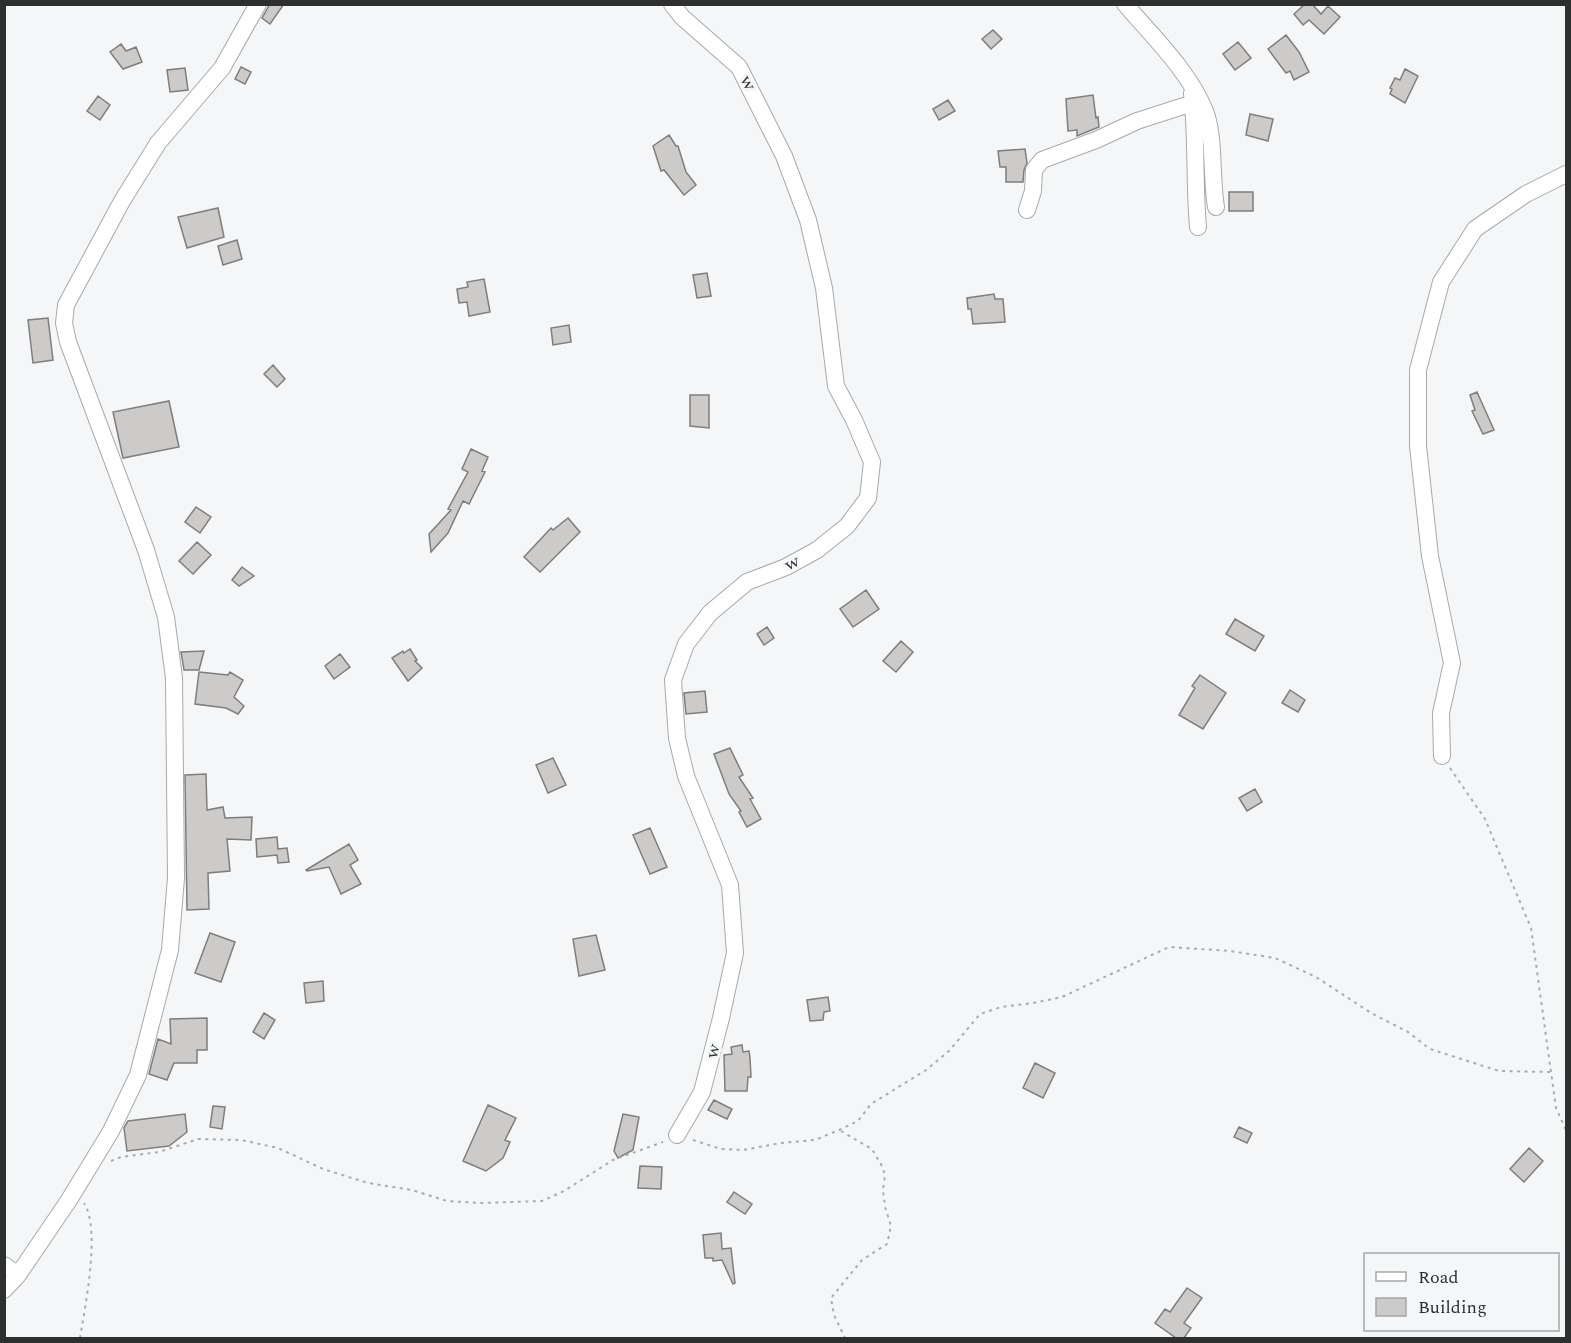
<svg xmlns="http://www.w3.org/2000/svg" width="1571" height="1343" font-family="Spectral,serif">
<rect width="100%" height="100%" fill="#f4f6f7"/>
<path fill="#cccbc9" stroke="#7f7e7c" stroke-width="1.5" d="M 270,4 L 284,4 L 270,24 L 262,18 Z
M 1305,4 L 1312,4 L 1321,14 L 1328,6 L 1340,17 L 1324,34 L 1309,20 L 1303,25 L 1294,14 Z
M 993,30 L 1002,39 L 991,49 L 982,39 Z
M 1286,35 L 1299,52 L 1309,72 L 1294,80 L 1290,71 L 1286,73 L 1268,49 Z
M 1238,42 L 1251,58 L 1235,70 L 1223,54 Z
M 121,44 L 126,51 L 136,47 L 142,62 L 123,69 L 110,52 Z
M 241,67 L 251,72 L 245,84 L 235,79 Z
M 185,68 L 188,90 L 170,92 L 167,70 Z
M 1405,69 L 1418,76 L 1405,103 L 1390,94 L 1392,89 L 1390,88 L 1395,78 L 1400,80 Z
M 1093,95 L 1096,118 L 1098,117 L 1099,127 L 1077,136 L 1077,130 L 1068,131 L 1066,99 Z
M 98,96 L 110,105 L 100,120 L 87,111 Z
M 948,100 L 955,111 L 939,120 L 933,109 Z
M 1250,114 L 1273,119 L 1268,141 L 1246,135 Z
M 669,135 L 676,146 L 678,146 L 686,172 L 696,185 L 684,195 L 664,170 L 661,171 L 653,146 Z
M 1025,149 L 1027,163 L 1024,170 L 1023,182 L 1006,182 L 1006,167 L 1000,167 L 998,151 Z
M 1229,192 L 1253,192 L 1253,211 L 1229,211 Z
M 218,208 L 224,237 L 187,248 L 178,217 Z
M 237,240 L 242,259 L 223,265 L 218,246 Z
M 707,273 L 711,296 L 697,298 L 693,275 Z
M 484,279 L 490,312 L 469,316 L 467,302 L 459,303 L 457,289 L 468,287 L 467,282 Z
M 994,294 L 995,299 L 1003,299 L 1005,322 L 973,324 L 971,309 L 968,309 L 967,298 Z
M 48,318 L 53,360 L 33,363 L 28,320 Z
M 569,325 L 571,342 L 553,345 L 551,328 Z
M 273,365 L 285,379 L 277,387 L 264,374 Z
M 1477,392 L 1494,430 L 1483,434 L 1472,411 L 1475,410 L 1470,395 Z
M 690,395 L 709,395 L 709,428 L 690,426 Z
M 169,401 L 179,447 L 123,458 L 113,412 Z
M 471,449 L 488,457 L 482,471 L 485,472 L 469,504 L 463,501 L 448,533 L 431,552 L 429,534 L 451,510 L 448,509 L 468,472 L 462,469 Z
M 196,507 L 211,517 L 200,533 L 185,522 Z
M 568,518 L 580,532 L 540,572 L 524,557 L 551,528 L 553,530 Z
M 197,542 L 211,555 L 193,574 L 179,561 Z
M 242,567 L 254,576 L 239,586 L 232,580 Z
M 866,590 L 879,609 L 853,627 L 840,609 Z
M 1235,619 L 1264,636 L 1255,651 L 1226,634 Z
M 767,627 L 774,638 L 764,645 L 757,634 Z
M 901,641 L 913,652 L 896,672 L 883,661 Z
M 410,649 L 417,660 L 415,661 L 422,668 L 408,681 L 392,658 L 403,651 L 404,653 Z
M 204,651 L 199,670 L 184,670 L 181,652 Z
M 340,654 L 350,667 L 334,679 L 325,666 Z
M 199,672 L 228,675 L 230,672 L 243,680 L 234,697 L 244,706 L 238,714 L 226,708 L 195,704 Z
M 1200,675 L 1226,693 L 1203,729 L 1179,715 L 1195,688 L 1192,686 Z
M 1290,690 L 1305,700 L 1298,712 L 1282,703 Z
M 705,691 L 707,712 L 686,714 L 684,693 Z
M 730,748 L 743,775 L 739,777 L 753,798 L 750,799 L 761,819 L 747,827 L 739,812 L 741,811 L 729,794 L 714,754 Z
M 553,758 L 566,785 L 548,793 L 536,765 Z
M 206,774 L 207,810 L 223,807 L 225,818 L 252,817 L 251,840 L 227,839 L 230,871 L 208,873 L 209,909 L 187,910 L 185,775 Z
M 1255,789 L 1262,802 L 1247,811 L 1239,798 Z
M 650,828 L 667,867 L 650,874 L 633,835 Z
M 277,837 L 278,849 L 287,848 L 289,862 L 278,863 L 277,855 L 257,857 L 256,839 Z
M 349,844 L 358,860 L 350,865 L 361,884 L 341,894 L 329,867 L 307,871 L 306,870 Z
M 210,933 L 235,942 L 221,982 L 195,973 Z
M 596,935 L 605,970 L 579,976 L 573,939 Z
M 323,981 L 324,1001 L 306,1003 L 304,983 Z
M 828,997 L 830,1011 L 824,1012 L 823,1020 L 810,1021 L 807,1000 Z
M 264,1013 L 275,1020 L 264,1039 L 253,1032 Z
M 207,1018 L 207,1050 L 197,1050 L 197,1063 L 174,1063 L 167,1080 L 149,1074 L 158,1039 L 171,1044 L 170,1019 Z
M 742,1045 L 743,1052 L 749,1051 L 750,1058 L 751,1077 L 748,1077 L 747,1091 L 725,1091 L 724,1055 L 732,1054 L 731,1047 Z
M 1035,1063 L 1055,1073 L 1043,1098 L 1023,1088 Z
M 714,1100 L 732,1109 L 727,1119 L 708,1110 Z
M 488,1105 L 516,1118 L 505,1140 L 510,1142 L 503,1158 L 486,1171 L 463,1161 Z
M 213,1106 L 225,1107 L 222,1129 L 210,1127 Z
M 185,1114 L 187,1132 L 169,1146 L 127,1151 L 124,1128 L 128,1121 Z
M 623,1114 L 639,1117 L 633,1150 L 618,1158 L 614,1151 Z
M 1239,1127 L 1252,1133 L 1247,1143 L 1234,1137 Z
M 1529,1148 L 1543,1161 L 1524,1182 L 1510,1169 Z
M 640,1166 L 662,1167 L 661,1189 L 638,1188 Z
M 734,1192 L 752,1204 L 745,1214 L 727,1202 Z
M 721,1233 L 722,1249 L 731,1248 L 735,1283 L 733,1284 L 722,1260 L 713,1261 L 713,1258 L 705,1258 L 703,1235 Z
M 1187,1288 L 1202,1298 L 1184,1323 L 1191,1328 L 1184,1338 L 1176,1338 L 1155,1323 L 1165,1309 L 1170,1312 Z"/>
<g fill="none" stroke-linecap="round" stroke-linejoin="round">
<g stroke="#a7a9aa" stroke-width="18">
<path id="minor" d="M 672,4 L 682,17 L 739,67 L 784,156 L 808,220 L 824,288 L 836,386 L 854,420 L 872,462 L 868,498 L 847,526 L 817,550 L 786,567 L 747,582 L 710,613 L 686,644 L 673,680 L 677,738 L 686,776 L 730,885 L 735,953 L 721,1018 L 702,1092 L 677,1135
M 1125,4 C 1153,37 1189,71 1205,111 C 1215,136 1211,179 1216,207
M 1192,93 C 1197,137 1194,182 1198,227
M 1027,210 L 1033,191 L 1034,170 L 1042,160 L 1096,140 L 1137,121 L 1193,103
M 1442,756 L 1441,713 L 1452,663 L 1430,556 L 1418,446 L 1418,370 L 1441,282 L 1475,229 L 1526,194 L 1566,174
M 4,1265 L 18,1275
M 4,1290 L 18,1275 L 69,1200 L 111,1131 L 138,1075 L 170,950 L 176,878 L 174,678 L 166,617 L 146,550 L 68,342 L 64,323 L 66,305 L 122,201 L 158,143 L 222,68 L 258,4"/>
</g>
<path stroke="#aaacac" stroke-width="2" stroke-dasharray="3 4.5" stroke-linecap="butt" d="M 1450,768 L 1485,819 L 1531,928 L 1556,1108 L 1566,1130
M 841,1131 L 872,1149 L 882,1166 L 885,1175 L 883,1190 L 885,1207 L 891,1226 L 887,1244 L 862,1260 L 831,1298 L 834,1315 L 845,1338
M 693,1140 L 721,1149 L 743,1150 L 781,1143 L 815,1140 L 839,1130 L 858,1121 L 871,1104 L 926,1070 L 949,1051 L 980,1014 L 1001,1007 L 1033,1003 L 1062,997 L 1169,947 L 1230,951 L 1275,958 L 1316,977 L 1371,1013 L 1408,1032 L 1430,1049 L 1499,1071 L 1550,1072
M 111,1161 L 121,1157 L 159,1152 L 198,1139 L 241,1140 L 278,1148 L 323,1169 L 368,1183 L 412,1190 L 447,1201 L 480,1203 L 542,1201 L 564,1191 L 613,1160 L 663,1142
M 80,1338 C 85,1307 101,1229 84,1203"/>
<use href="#minor" stroke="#fff" stroke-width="16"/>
</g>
<g text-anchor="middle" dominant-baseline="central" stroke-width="6" stroke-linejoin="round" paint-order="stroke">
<g font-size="18" fill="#2e2f2f" stroke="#f4f6f7">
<text transform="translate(748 83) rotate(62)">w</text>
<text transform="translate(792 563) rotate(-27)">w</text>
<text transform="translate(713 1051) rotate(-76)">w</text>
</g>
</g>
<rect width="1571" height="1343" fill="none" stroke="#2e2f2f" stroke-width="12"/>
<rect x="1364" y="1253" width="195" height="78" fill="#f4f6f7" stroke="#a5a6a7" stroke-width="1.5"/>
<rect x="1376" y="1272" width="30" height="9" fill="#ffffff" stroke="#a5a6a7" stroke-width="1.5"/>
<text x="1418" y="1283" font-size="18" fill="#2e2f2f">Road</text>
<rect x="1376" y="1298" width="30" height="18" fill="#cccbc9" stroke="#a5a6a7" stroke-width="1.5"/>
<text x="1418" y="1313" font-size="18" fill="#2e2f2f">Building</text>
</svg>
